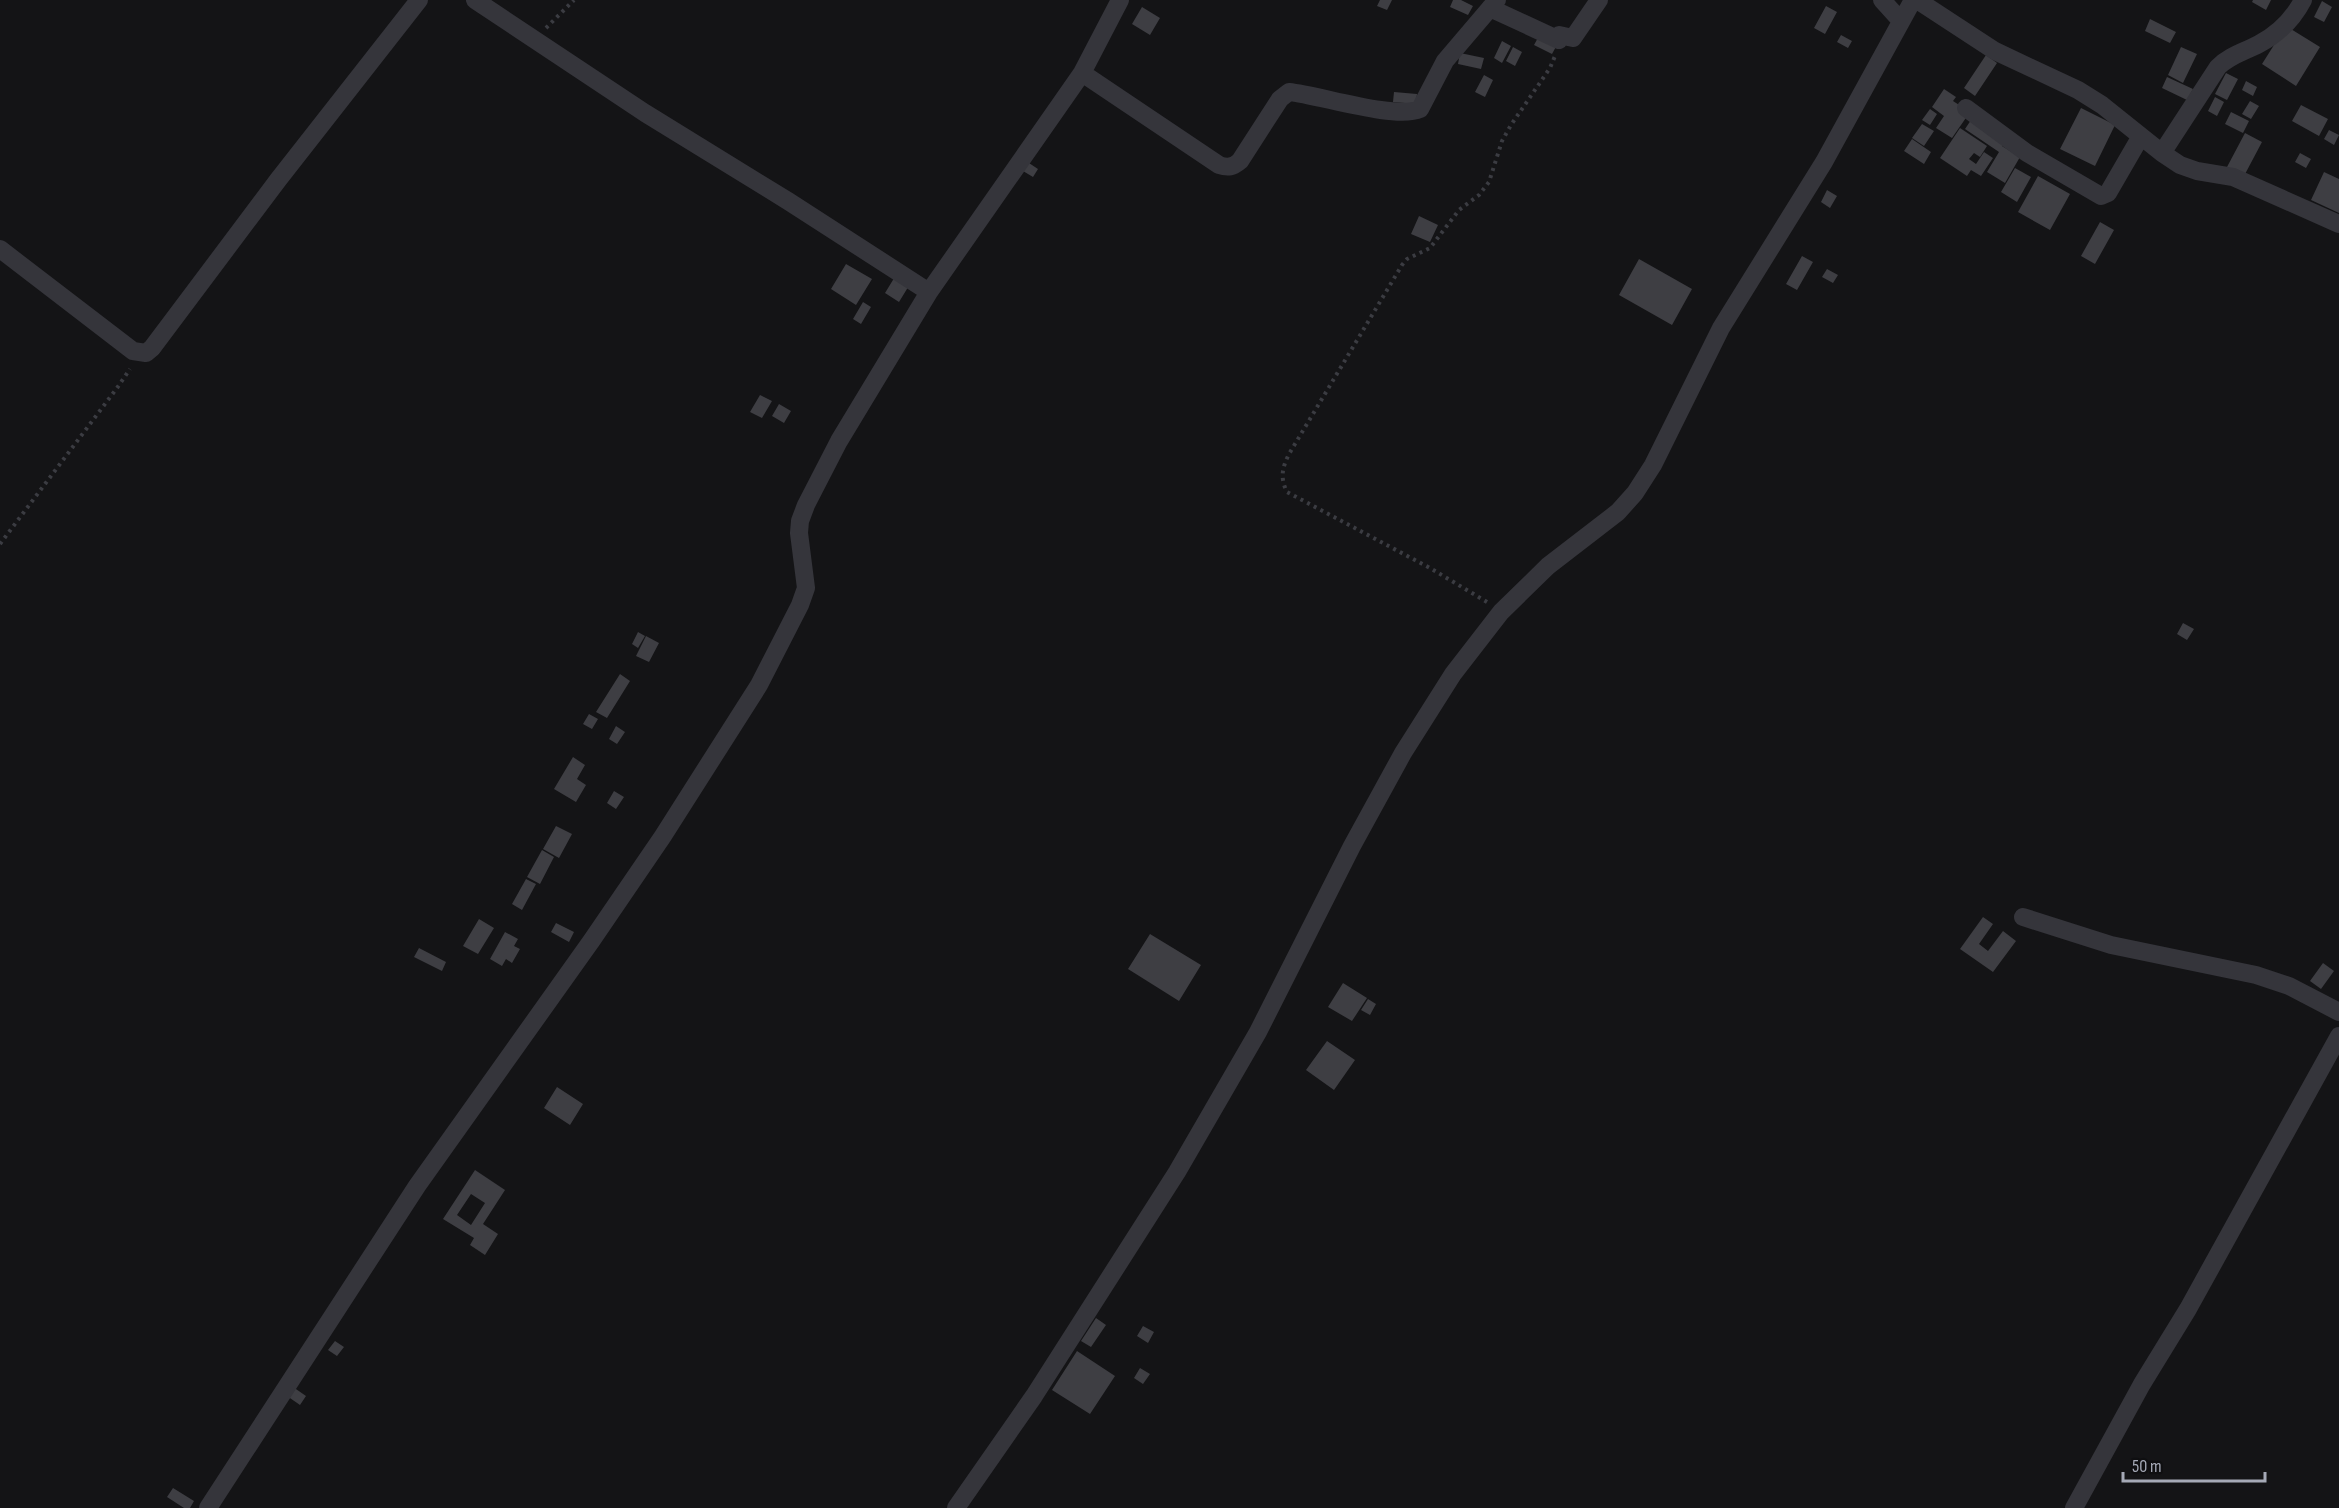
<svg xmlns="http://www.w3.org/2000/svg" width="2339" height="1508" font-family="'Sofia Sans Condensed',sans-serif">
<rect width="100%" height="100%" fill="#141416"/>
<path fill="#3e3e43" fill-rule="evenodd" d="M 1380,0 L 1392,0 L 1387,10 L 1377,6 Z
M 1453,0 L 1461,0 L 1473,6 L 1468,15 L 1450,7 Z
M 2253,0 L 2271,0 L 2266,10 L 2252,2 Z
M 2322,1 L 2332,7 L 2324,22 L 2314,17 Z
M 1826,6 L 1837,12 L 1825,34 L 1814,28 Z
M 1142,7 L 1160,18 L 1150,35 L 1132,24 Z
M 2150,19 L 2176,32 L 2170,43 L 2145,31 Z
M 2286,26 L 2320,47 L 2296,86 L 2262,64 Z
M 1540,34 L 1558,43 L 1552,54 L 1534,45 Z
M 1841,35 L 1852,41 L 1848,48 L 1837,42 Z
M 1502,41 L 1511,46 L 1502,63 L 1494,58 Z
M 1513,47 L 1522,52 L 1515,66 L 1506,61 Z
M 2181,47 L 2197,54 L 2183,83 L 2168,75 Z
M 1460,53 L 1484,58 L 1481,69 L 1458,64 Z
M 1986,55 L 1997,63 L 1975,96 L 1964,88 Z
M 2226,73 L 2238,79 L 2227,100 L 2215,94 Z
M 1484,75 L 1493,80 L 1485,97 L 1475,92 Z
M 2167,77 L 2193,89 L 2187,100 L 2162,88 Z
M 2246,81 L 2257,87 L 2253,96 L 2242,90 Z
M 1944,89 L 1956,97 L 1953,101 L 1970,112 L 1952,138 L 1936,128 L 1944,116 L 1932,107 Z
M 1394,92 L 1417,94 L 1416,104 L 1393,102 Z
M 2215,97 L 2224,102 L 2217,116 L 2208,111 Z
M 2250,101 L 2259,106 L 2251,119 L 2242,114 Z
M 2301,105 L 2328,119 L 2319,136 L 2292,121 Z
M 2081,108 L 2115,125 L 2095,166 L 2060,149 Z
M 1930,109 L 1937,114 L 1930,125 L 1922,120 Z
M 2231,112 L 2249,121 L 2243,133 L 2225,124 Z
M 1973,117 L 2006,140 L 2002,146 L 2020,157 L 2005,183 L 1987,172 L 1999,152 L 1965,129 Z
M 1922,124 L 1934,131 L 1924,146 L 1912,138 Z
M 1960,128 L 1987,146 L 1980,157 L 1974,153 L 1969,159 L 1976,164 L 1984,152 L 1993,158 L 1981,176 L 1971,170 L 1967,176 L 1940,158 Z
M 2329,130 L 2339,135 L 2334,145 L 2324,139 Z
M 2245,133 L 2262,142 L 2244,176 L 2227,167 Z
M 1912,139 L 1931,152 L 1924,164 L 1904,151 Z
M 2300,153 L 2311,159 L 2306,168 L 2295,162 Z
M 1029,163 L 1038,169 L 1033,177 L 1023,171 Z
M 2015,168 L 2031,177 L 2017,202 L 2001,192 Z
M 2324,172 L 2339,179 L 2339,213 L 2311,200 Z
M 2038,176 L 2070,194 L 2050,230 L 2018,212 Z
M 1827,190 L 1837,196 L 1830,208 L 1821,202 Z
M 1419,216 L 1438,225 L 1430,242 L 1411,234 Z
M 2100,222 L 2114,230 L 2095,264 L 2081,256 Z
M 1802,256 L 1813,262 L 1797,290 L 1786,284 Z
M 1639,259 L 1692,289 L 1672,325 L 1619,295 Z
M 846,264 L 872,279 L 856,305 L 831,289 Z
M 1827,269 L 1838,275 L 1833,283 L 1822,277 Z
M 896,275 L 910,284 L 899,302 L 885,293 Z
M 863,302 L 871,307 L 861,324 L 853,319 Z
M 760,395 L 772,401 L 762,418 L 750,412 Z
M 779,404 L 791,411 L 784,423 L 772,416 Z
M 2183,623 L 2194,629 L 2187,640 L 2177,634 Z
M 638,632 L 645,636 L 638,648 L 632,644 Z
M 646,636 L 659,643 L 649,662 L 636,656 Z
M 620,674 L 630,681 L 607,718 L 596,712 Z
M 589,714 L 598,719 L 592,729 L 583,724 Z
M 616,726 L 625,732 L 617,744 L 609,739 Z
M 573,757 L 585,765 L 577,779 L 586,785 L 576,802 L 554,789 Z
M 614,791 L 624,797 L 616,809 L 607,803 Z
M 556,826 L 572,834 L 559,858 L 543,849 Z
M 542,850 L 554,857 L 540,884 L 527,877 Z
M 526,879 L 536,884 L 522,910 L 512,904 Z
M 1983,917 L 1993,924 L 1979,944 L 1988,951 L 2003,931 L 2016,941 L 1993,972 L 1960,949 Z
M 479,919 L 494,928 L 478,954 L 463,946 Z
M 556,923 L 574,932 L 569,942 L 551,932 Z
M 505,932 L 518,939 L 514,946 L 520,949 L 512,963 L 506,959 L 502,966 L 490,959 Z
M 1150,934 L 1201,965 L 1179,1001 L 1128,969 Z
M 419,948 L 446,962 L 442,971 L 414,957 Z
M 2323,963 L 2334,971 L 2321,989 L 2310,981 Z
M 1343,983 L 1367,998 L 1352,1021 L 1328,1007 Z
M 1368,999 L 1376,1004 L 1370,1015 L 1361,1010 Z
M 1327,1041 L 1355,1060 L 1334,1090 L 1306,1070 Z
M 557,1087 L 583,1104 L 570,1125 L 544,1108 Z
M 475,1170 L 505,1190 L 483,1224 L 498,1234 L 485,1255 L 470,1245 L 474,1238 L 443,1219 ZM 471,1194 L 485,1203 L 471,1225 L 457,1215 Z
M 1096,1318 L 1106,1325 L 1091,1347 L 1081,1341 Z
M 1143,1326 L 1154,1332 L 1148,1343 L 1137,1336 Z
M 335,1341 L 344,1347 L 337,1356 L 328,1350 Z
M 1077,1351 L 1115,1376 L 1090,1414 L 1052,1390 Z
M 1140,1368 L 1150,1374 L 1143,1384 L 1134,1378 Z
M 293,1387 L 306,1396 L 300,1405 L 287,1396 Z
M 173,1488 L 194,1501 L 190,1508 L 184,1508 L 167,1497 Z"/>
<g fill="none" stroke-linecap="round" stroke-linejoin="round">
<path stroke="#3b3c42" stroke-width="4" stroke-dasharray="3 4.5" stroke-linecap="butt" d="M 546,28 L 574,0
M 0,544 L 117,388 L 130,369
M 1487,602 L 1430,568 L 1287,492 C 1280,478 1282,468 1289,454 L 1402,265 L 1407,259 L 1430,248 L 1459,210 L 1479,195 L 1489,182 L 1502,141 L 1511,125 L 1550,68 L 1555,56"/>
<path stroke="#35353b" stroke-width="18" d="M 475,0 L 645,113 L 788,201 L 929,292
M 1882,0 L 1901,21
M 1917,0 L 1995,51 L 2078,90 L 2102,105 L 2162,153 L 2180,165 L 2197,171 L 2233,177 L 2339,224
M 1490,8 L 1559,40 L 1559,35 L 1573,38 L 1599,0
M 1082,73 L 1219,165 C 1228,168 1233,167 1240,161 L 1280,99 L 1289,92 C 1319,95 1395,120 1420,109 L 1445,61 L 1497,0
M 1966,108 L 2027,153 L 2101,196 L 2108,193 L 2141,136
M 2162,153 L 2218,67 C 2230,55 2244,52 2259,44 C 2278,34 2293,19 2303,0
M 0,249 L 133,351 L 146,353 L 152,348 L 278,180 L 419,0
M 2023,917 L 2111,945 L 2256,975 L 2289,986 L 2339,1012
M 208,1508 L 417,1186 L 592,940 L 663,836 L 759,685 L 800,605 L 806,588 L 799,533 L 800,521 L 806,505 L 839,441 L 929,292 L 1082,73 L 1120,0
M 956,1508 L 1034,1396 L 1177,1172 L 1258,1032 L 1352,846 L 1403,753 L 1453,674 L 1501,612 L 1548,566 L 1618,512 L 1635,493 L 1653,465 L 1721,328 L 1824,162 L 1913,0
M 2074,1508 L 2142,1384 L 2188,1309 L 2339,1036"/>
</g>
<path d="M2123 1472v9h142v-9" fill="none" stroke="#a5a9b6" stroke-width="3"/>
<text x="2132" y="1472" font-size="18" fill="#a5a9b6" stroke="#0f0f11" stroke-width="4.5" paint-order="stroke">50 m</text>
</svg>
